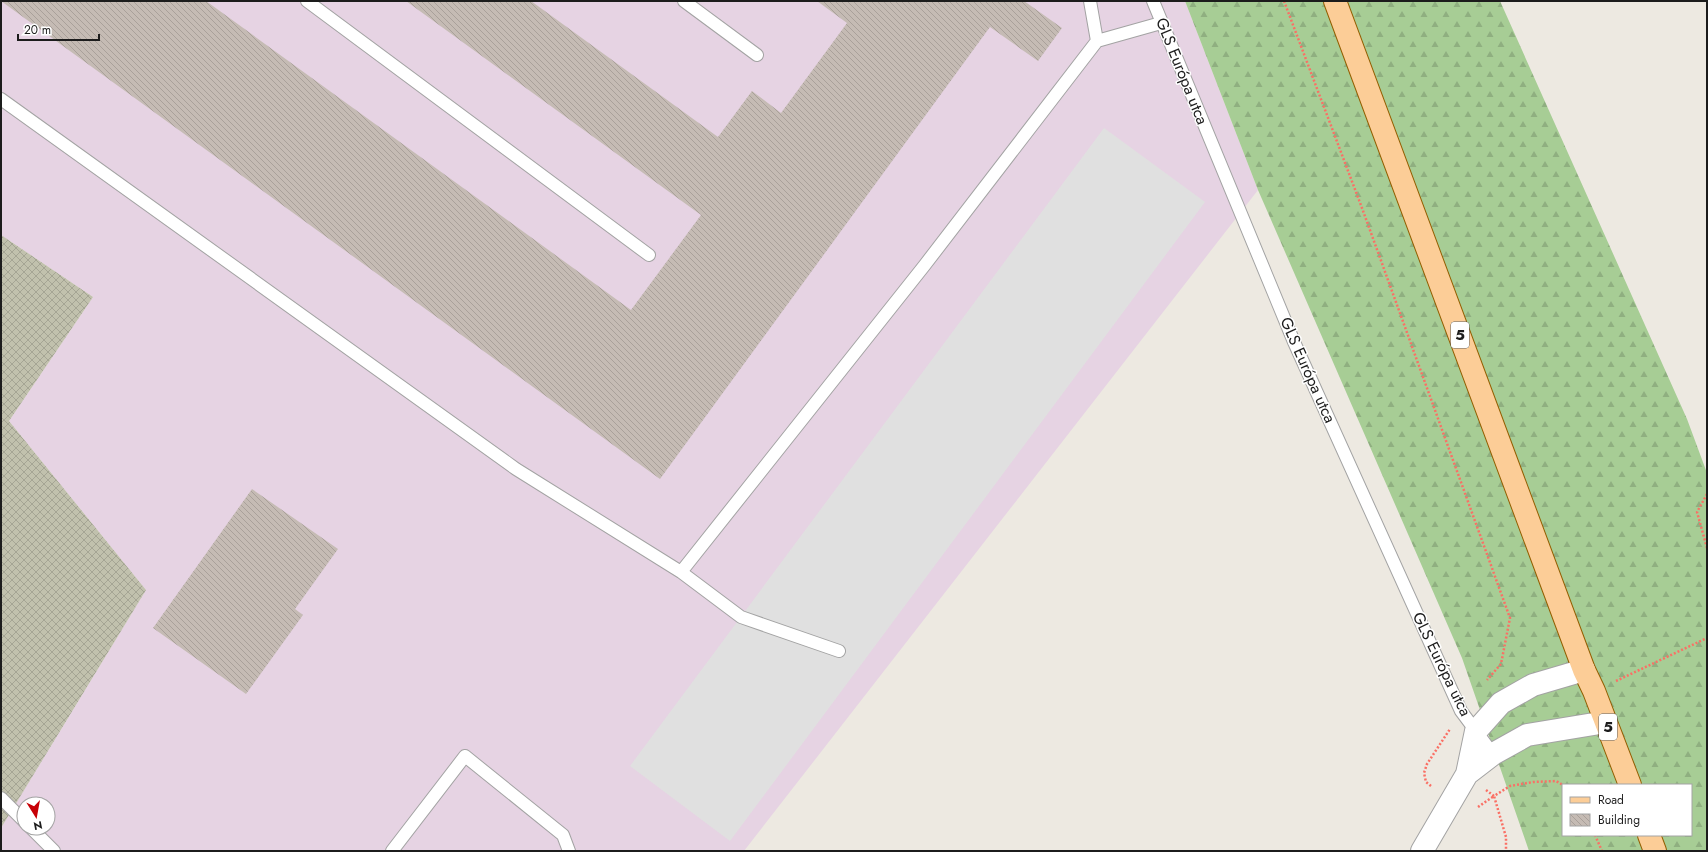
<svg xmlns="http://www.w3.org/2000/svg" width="1708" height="852" font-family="Jost,sans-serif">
<defs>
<pattern id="construction-cross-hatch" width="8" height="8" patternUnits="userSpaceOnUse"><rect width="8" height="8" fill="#c1c1ad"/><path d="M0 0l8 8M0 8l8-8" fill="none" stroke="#a5a594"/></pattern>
<pattern id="forest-firs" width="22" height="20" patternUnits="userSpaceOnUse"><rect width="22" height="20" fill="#a7cd95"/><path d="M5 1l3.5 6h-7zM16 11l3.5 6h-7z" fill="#8faf80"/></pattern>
<pattern id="building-back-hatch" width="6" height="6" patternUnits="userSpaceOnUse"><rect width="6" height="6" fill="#c5bbb4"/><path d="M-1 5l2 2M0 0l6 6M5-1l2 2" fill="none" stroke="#a9a09a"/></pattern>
</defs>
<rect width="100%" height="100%" fill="#ede9e1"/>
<path fill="#e6d3e3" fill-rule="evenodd" d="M 1,1 L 1185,1 L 1258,190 L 744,851 L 1,851 L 1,828 L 146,590 L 9,421 L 93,297 L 1,235 ZM 24,804 L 48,804 L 48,828 L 24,828 Z"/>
<path fill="url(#construction-cross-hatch)" d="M 1,235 L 93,297 L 9,421 L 146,590 L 1,828 Z"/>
<path fill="url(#forest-firs)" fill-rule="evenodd" d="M 1185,1 L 1500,1 L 1687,419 L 1707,473 L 1707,851 L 1529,851 L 1462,658 L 1258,190 ZM 1563,785 L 1691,785 L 1691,835 L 1563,835 Z"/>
<path fill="#e0e0e0" d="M 1104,128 L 1205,202 L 730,841 L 630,766 Z"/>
<path fill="url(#building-back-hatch)" d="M 1,1 L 206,1 L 631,310 L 701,215 L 406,1 L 531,1 L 718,137 L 752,91 L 781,113 L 847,23 L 817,1 L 1024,1 L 1062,28 L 1038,61 L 990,27 L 660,479 Z
M 252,489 L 338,549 L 295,609 L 303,615 L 246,694 L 153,628 Z"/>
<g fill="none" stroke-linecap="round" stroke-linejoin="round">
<g stroke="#a3a3a3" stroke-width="14">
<path id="service" d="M 307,1 L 649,255
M 684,1 L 757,55
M 1090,1 L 1097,41
M 1153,1 L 1294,342 L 1461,711 L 1493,754
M 1,99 L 516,469 L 681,572
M 839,651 L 741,617 L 681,572 L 924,266 L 1097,41 L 1161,23
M 1,798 L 24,821
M 31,828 L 54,851
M 392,851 L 465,756 L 563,835 L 569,851"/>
</g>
<g stroke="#a3a3a3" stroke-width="24">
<path id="minor" d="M 1467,774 L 1493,754 L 1527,735 L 1606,722
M 1422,851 L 1467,774 L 1476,731 L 1501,703 L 1533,685 L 1584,670"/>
</g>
<g stroke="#935e00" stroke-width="24">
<path id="primary" d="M 1335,1 L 1584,670 L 1594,691 L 1630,785
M 1649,835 L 1655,851"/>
</g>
<path stroke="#fa7065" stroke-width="2.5" stroke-dasharray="2 2" stroke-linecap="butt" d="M 1284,1 L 1362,208 L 1510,618 L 1501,664 L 1487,680
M 1707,494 L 1697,512 L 1707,548
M 1616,681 L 1707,638
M 1431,786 L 1426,782 L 1424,773 L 1427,764 L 1450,729
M 1486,790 L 1494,796 L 1510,786 L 1533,782 L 1556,781 L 1563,785
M 1478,807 L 1494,796 L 1506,837 L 1506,851
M 1595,835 L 1602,851"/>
<use href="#service" stroke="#fff" stroke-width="12"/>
<use href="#minor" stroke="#fff" stroke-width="22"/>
<use href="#primary" stroke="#fccd97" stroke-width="22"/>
</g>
<g text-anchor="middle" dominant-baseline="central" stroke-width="3" stroke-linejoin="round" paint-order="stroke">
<g fill="#fff" stroke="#606060" stroke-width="1">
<rect x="1451" y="322" width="18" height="26" rx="3"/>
<rect x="1599" y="714" width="18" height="26" rx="3"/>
</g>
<g font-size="15" font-weight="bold" fill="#1c1c1c">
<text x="1460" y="335">5</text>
<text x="1608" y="727">5</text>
</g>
<g font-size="16" fill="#1c1c1c" stroke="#fff">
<text transform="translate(1182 71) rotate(68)">GLS Európa utca</text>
<text transform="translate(1308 370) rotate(66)">GLS Európa utca</text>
<text transform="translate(1442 664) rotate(64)">GLS Európa utca</text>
</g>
</g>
<rect width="1708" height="852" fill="none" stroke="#1c1c1c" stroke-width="4"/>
<rect x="1562" y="784" width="130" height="52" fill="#ffffff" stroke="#a4a4a4"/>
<rect x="1570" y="797" width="20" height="6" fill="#fccd97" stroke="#a4a4a4"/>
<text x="1598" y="804" font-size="12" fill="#1c1c1c">Road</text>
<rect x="1570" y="814" width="20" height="12" fill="url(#building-back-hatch)" stroke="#a4a4a4"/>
<text x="1598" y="824" font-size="12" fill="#1c1c1c">Building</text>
<g transform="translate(36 816) rotate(169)"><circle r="19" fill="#ffffff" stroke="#a4a4a4"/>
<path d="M0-3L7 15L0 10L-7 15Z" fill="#c70006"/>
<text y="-6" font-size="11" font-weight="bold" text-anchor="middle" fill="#1c1c1c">N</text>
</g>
<path d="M18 34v6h81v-6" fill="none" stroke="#1c1c1c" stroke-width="2"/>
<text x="24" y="34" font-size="12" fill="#1c1c1c" stroke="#ffffff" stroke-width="3" paint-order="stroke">20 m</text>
</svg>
